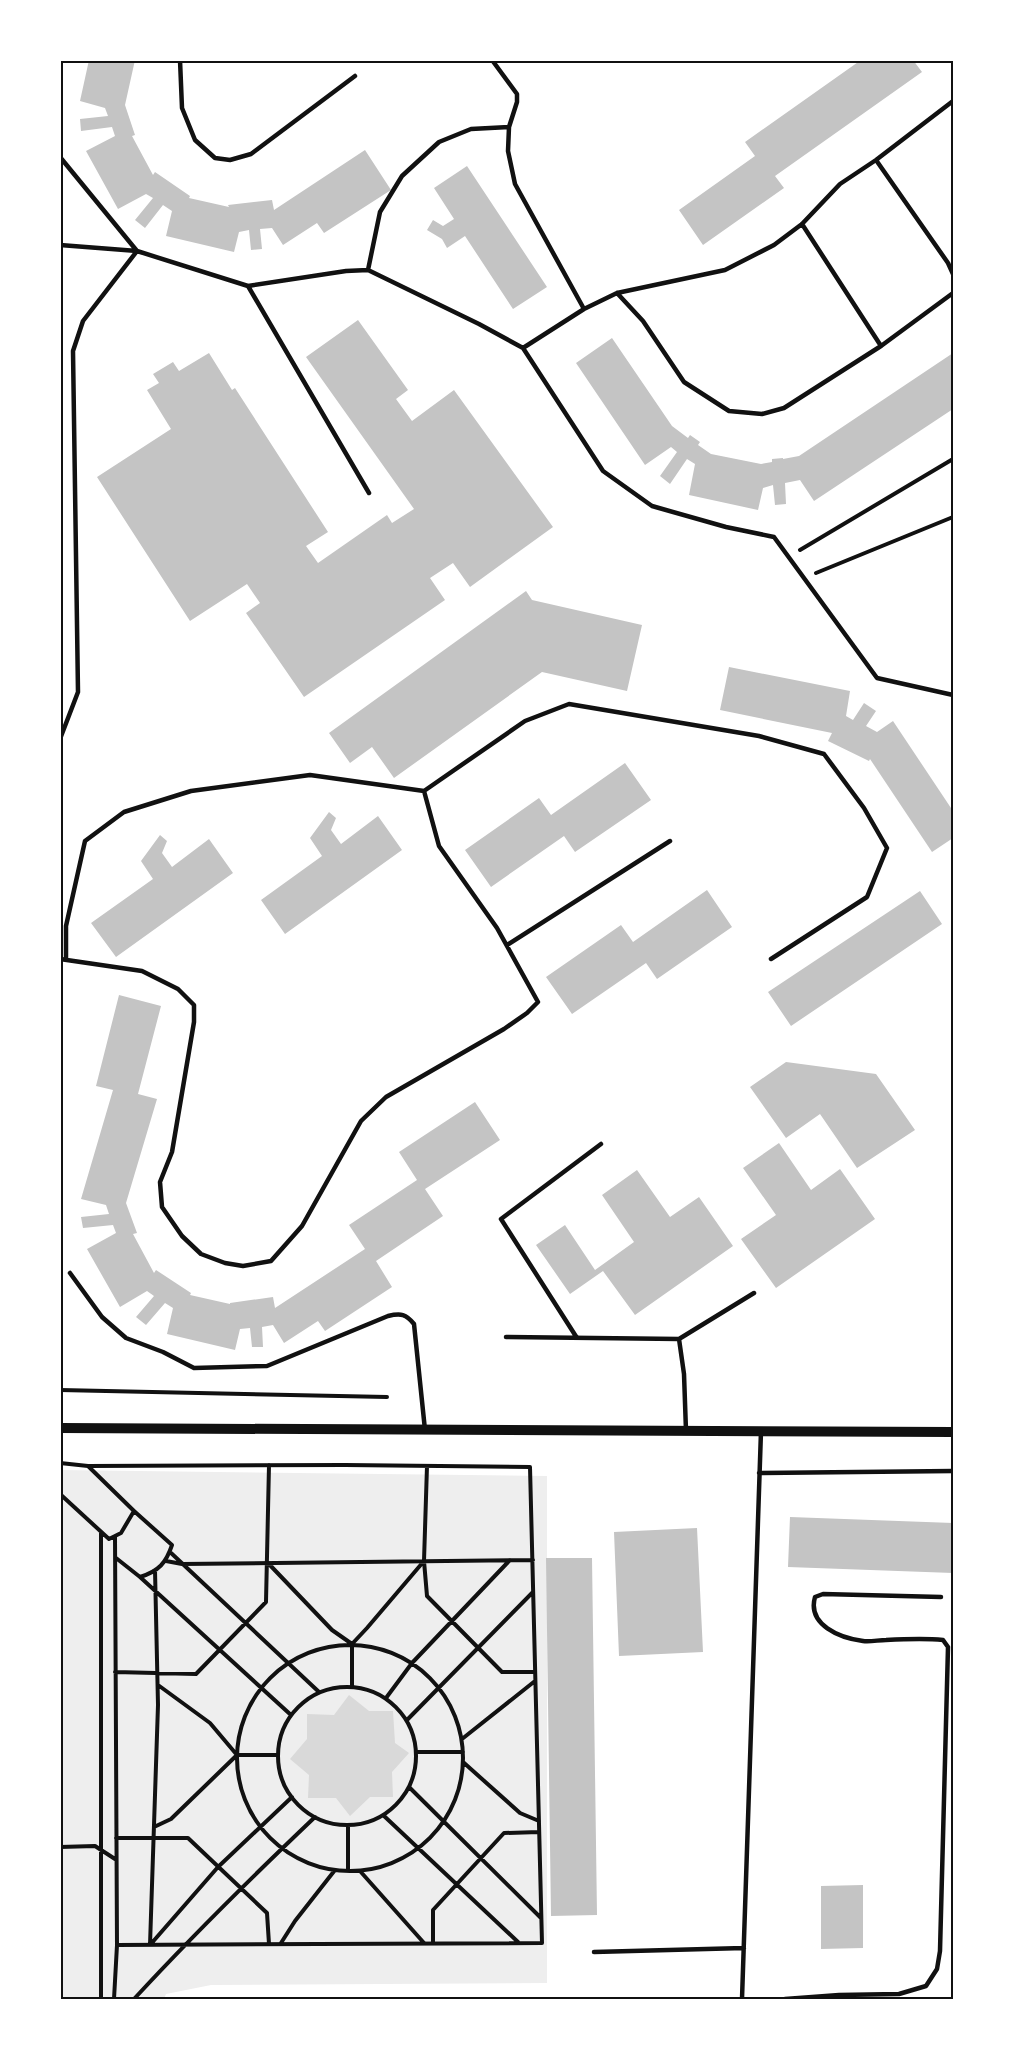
<svg xmlns="http://www.w3.org/2000/svg" width="1013" height="2059" font-family="'Fira Sans',sans-serif">
<rect width="100%" height="100%" fill="#fff"/>
<path fill="#eee" d="M 60,1470 L 547,1476 L 547,1983 L 211,1985 L 166,1994 L 164,1999 L 60,1999 Z"/>
<path fill="#d9d9d9" d="M 349,1695 L 369,1711 L 393,1711 L 395,1743 L 409,1753 L 392,1772 L 393,1797 L 370,1797 L 350,1816 L 336,1798 L 308,1798 L 309,1775 L 290,1759 L 307,1739 L 307,1714 L 334,1715 Z"/>
<path fill="#c4c4c4" d="M 89,60 L 135,60 L 125,105 L 135,135 L 132,136 L 153,175 L 155,172 L 190,196 L 189,198 L 229,207 L 228,205 L 272,200 L 274,210 L 365,150 L 391,190 L 324,233 L 317,223 L 283,245 L 272,228 L 260,229 L 262,249 L 251,250 L 249,230 L 239,232 L 234,252 L 166,236 L 172,211 L 163,205 L 145,228 L 135,220 L 153,198 L 146,194 L 118,209 L 86,151 L 115,136 L 112,127 L 81,131 L 80,119 L 108,116 L 105,108 L 80,101 Z
M 861,60 L 913,60 L 922,72 L 775,176 L 784,188 L 703,245 L 679,210 L 755,156 L 745,142 Z
M 467,166 L 547,287 L 513,309 L 465,236 L 447,248 L 442,239 L 427,230 L 433,220 L 443,226 L 454,219 L 434,188 Z
M 358,320 L 408,390 L 396,399 L 412,421 L 454,390 L 553,527 L 470,587 L 453,563 L 430,578 L 445,600 L 304,697 L 246,613 L 260,603 L 247,584 L 190,621 L 97,477 L 171,429 L 147,390 L 159,383 L 153,374 L 173,362 L 179,371 L 209,353 L 232,390 L 235,388 L 328,532 L 306,546 L 318,563 L 387,515 L 392,523 L 414,509 L 306,357 Z
M 612,338 L 672,426 L 688,438 L 690,435 L 700,442 L 698,445 L 711,454 L 761,464 L 772,462 L 772,459 L 783,458 L 783,459 L 799,456 L 953,353 L 953,409 L 814,501 L 800,480 L 785,483 L 786,504 L 775,505 L 773,485 L 763,488 L 758,510 L 689,495 L 695,464 L 687,459 L 670,484 L 660,476 L 677,452 L 671,447 L 645,465 L 576,363 Z
M 526,591 L 532,600 L 642,625 L 627,691 L 542,672 L 394,778 L 372,747 L 350,763 L 329,733 Z
M 729,667 L 850,691 L 846,716 L 853,720 L 864,703 L 876,711 L 866,726 L 877,732 L 893,721 L 953,811 L 953,838 L 932,852 L 870,759 L 869,761 L 828,741 L 832,733 L 720,710 Z
M 625,763 L 651,800 L 575,852 L 564,836 L 491,887 L 465,850 L 539,798 L 551,815 Z
M 329,812 L 336,818 L 331,830 L 341,844 L 378,816 L 402,850 L 285,934 L 261,900 L 322,856 L 310,838 Z
M 160,835 L 167,841 L 162,853 L 172,867 L 209,839 L 233,873 L 116,957 L 91,923 L 153,879 L 141,861 Z
M 707,890 L 732,927 L 657,979 L 646,963 L 572,1014 L 546,977 L 621,925 L 633,942 Z
M 920,891 L 942,924 L 791,1026 L 768,992 Z
M 119,995 L 161,1006 L 138,1094 L 157,1099 L 126,1203 L 137,1233 L 133,1234 L 154,1273 L 156,1270 L 191,1293 L 190,1295 L 230,1304 L 230,1303 L 273,1297 L 275,1308 L 365,1249 L 349,1225 L 417,1180 L 399,1152 L 475,1102 L 500,1140 L 425,1189 L 443,1216 L 376,1261 L 392,1287 L 325,1331 L 318,1321 L 284,1343 L 273,1325 L 262,1327 L 263,1347 L 252,1347 L 250,1328 L 240,1329 L 235,1350 L 167,1334 L 173,1308 L 165,1303 L 146,1325 L 136,1317 L 154,1296 L 147,1291 L 120,1307 L 87,1249 L 116,1233 L 113,1225 L 83,1228 L 81,1217 L 109,1214 L 106,1205 L 81,1199 L 113,1090 L 96,1086 Z
M 786,1062 L 876,1074 L 915,1130 L 857,1168 L 820,1114 L 786,1138 L 750,1087 Z
M 779,1143 L 811,1190 L 840,1169 L 875,1219 L 776,1288 L 741,1239 L 776,1215 L 743,1168 Z
M 637,1170 L 670,1217 L 699,1197 L 733,1246 L 635,1315 L 603,1271 L 570,1294 L 536,1245 L 565,1225 L 595,1270 L 634,1242 L 602,1195 Z
M 790,1517 L 953,1523 L 953,1573 L 788,1567 Z
M 697,1528 L 703,1652 L 619,1656 L 614,1532 Z
M 546,1558 L 592,1558 L 597,1915 L 551,1916 Z
M 863,1885 L 863,1948 L 821,1949 L 821,1886 Z"/>
<g fill="none" stroke-linecap="round" stroke-linejoin="round">
<path stroke="#111" stroke-width="4" d="M 800,550 L 953,459
M 816,573 L 953,517
M 60,1390 L 387,1397
M 60,1463 L 88,1466 L 134,1511 L 121,1533 L 109,1539 L 60,1494
M 88,1466 L 345,1465 L 530,1467 L 542,1943 L 117,1945
M 170,1552 L 319,1692
M 116,1558 L 140,1577 C 159,1571 166,1563 172,1545 L 134,1511
M 166,1561 L 182,1564 L 533,1560
M 424,1561 L 427,1596 L 502,1672 L 535,1672
M 267,1562 L 332,1630 L 352,1644 L 352,1686
M 155,1570 L 158,1705 L 150,1945 L 218,1867 L 292,1797
M 140,1577 L 291,1715
M 352,1644 L 367,1628 L 424,1561 L 427,1466
M237 1758a113 113 0 1 1 226 0a113 113 0 1 1-226 0Z
M 115,1672 L 196,1674 L 266,1602 L 269,1465
M 158,1685 L 210,1723 L 237,1755 L 278,1755
M278 1756a69 69 0 1 1 138 0a69 69 0 1 1-138 0Z
M 386,1698 L 412,1663 L 510,1560
M 407,1720 L 533,1592
M 462,1739 L 535,1681
M 417,1752 L 463,1752
M 463,1762 L 520,1813 L 539,1821
M 409,1787 L 541,1918
M 383,1815 L 518,1942
M 154,1827 L 171,1819 L 237,1755
M 116,1838 L 188,1838 L 267,1913 L 269,1944
M 60,1847 L 95,1846 L 115,1859
M 348,1871 L 348,1825
M 360,1871 L 424,1943
M 281,1943 L 295,1921 L 335,1870
M 433,1943 L 433,1910 L 504,1833 L 539,1832
M 101,1999 L 101,1533
M 114,1999 L 117,1945 L 115,1536
M 134,1999 C 192,1936 253,1876 315,1817"/>
<path stroke="#111" stroke-width="4.5" d="M 180,60 L 182,108 L 195,140 L 215,158 L 230,160 L 251,154 L 355,76
M 492,60 L 517,94 L 517,102 L 509,127 L 508,151 L 515,184 L 584,309
M 60,157 L 137,251
M 876,160 L 948,263 L 953,274
M 802,224 L 881,346
M 60,245 L 137,251 L 248,286 L 369,493
M 368,270 L 380,212 L 402,176 L 439,142 L 471,129 L 509,127
M 248,286 L 346,271 L 368,270 L 479,324 L 523,348 L 603,471 L 652,506 L 726,527 L 774,537 L 877,678 L 953,695
M 617,293 L 643,321 L 684,382 L 729,411 L 762,414 L 784,408 L 881,346 L 953,293
M 523,348 L 584,309 L 617,293 L 725,270 L 774,245 L 802,224 L 840,184 L 876,160 L 953,101
M 60,739 L 78,692 L 73,351 L 83,321 L 137,251
M 507,945 L 670,841
M 60,959 L 142,971 L 178,989 L 194,1005 L 194,1022 L 172,1152 L 160,1182 L 162,1207 L 182,1236 L 201,1254 L 225,1263 L 243,1266 L 271,1261 L 302,1226 L 361,1121 L 386,1097 L 504,1029 L 527,1013 L 538,1002 L 497,928 L 439,846 L 424,791
M 66,960 L 66,926 L 85,841 L 124,812 L 191,791 L 310,775 L 424,791 L 525,721 L 569,704 L 759,736 L 824,754 L 864,808 L 887,848 L 867,897 L 771,959
M 70,1273 L 102,1317 L 126,1338 L 163,1352 L 194,1368 L 267,1366 L 388,1316 C 401,1313 406,1314 414,1324 L 425,1430
M 506,1337 L 679,1339
M 577,1338 L 501,1219 L 601,1144
M 686,1431 L 684,1374 L 679,1339 L 754,1293
M 759,1473 L 953,1471
M 594,1952 L 744,1948
M 742,1999 L 761,1431
M 785,1999 L 839,1995 L 899,1994 L 926,1986 L 937,1969 L 940,1951 L 948,1647 L 943,1640 C 924,1638 905,1639 886,1640 C 879,1640 870,1642 863,1641 C 840,1638 807,1625 815,1597 L 823,1594 L 941,1597"/>
<path stroke="#111" stroke-width="10" d="M 60,1428 L 953,1432"/>
</g>
<rect width="1013" height="2059" fill="none" stroke="#ffffff" stroke-width="123"/>
<rect x="62" y="62" width="890" height="1936" fill="none" stroke="#111" stroke-width="2"/>
</svg>
